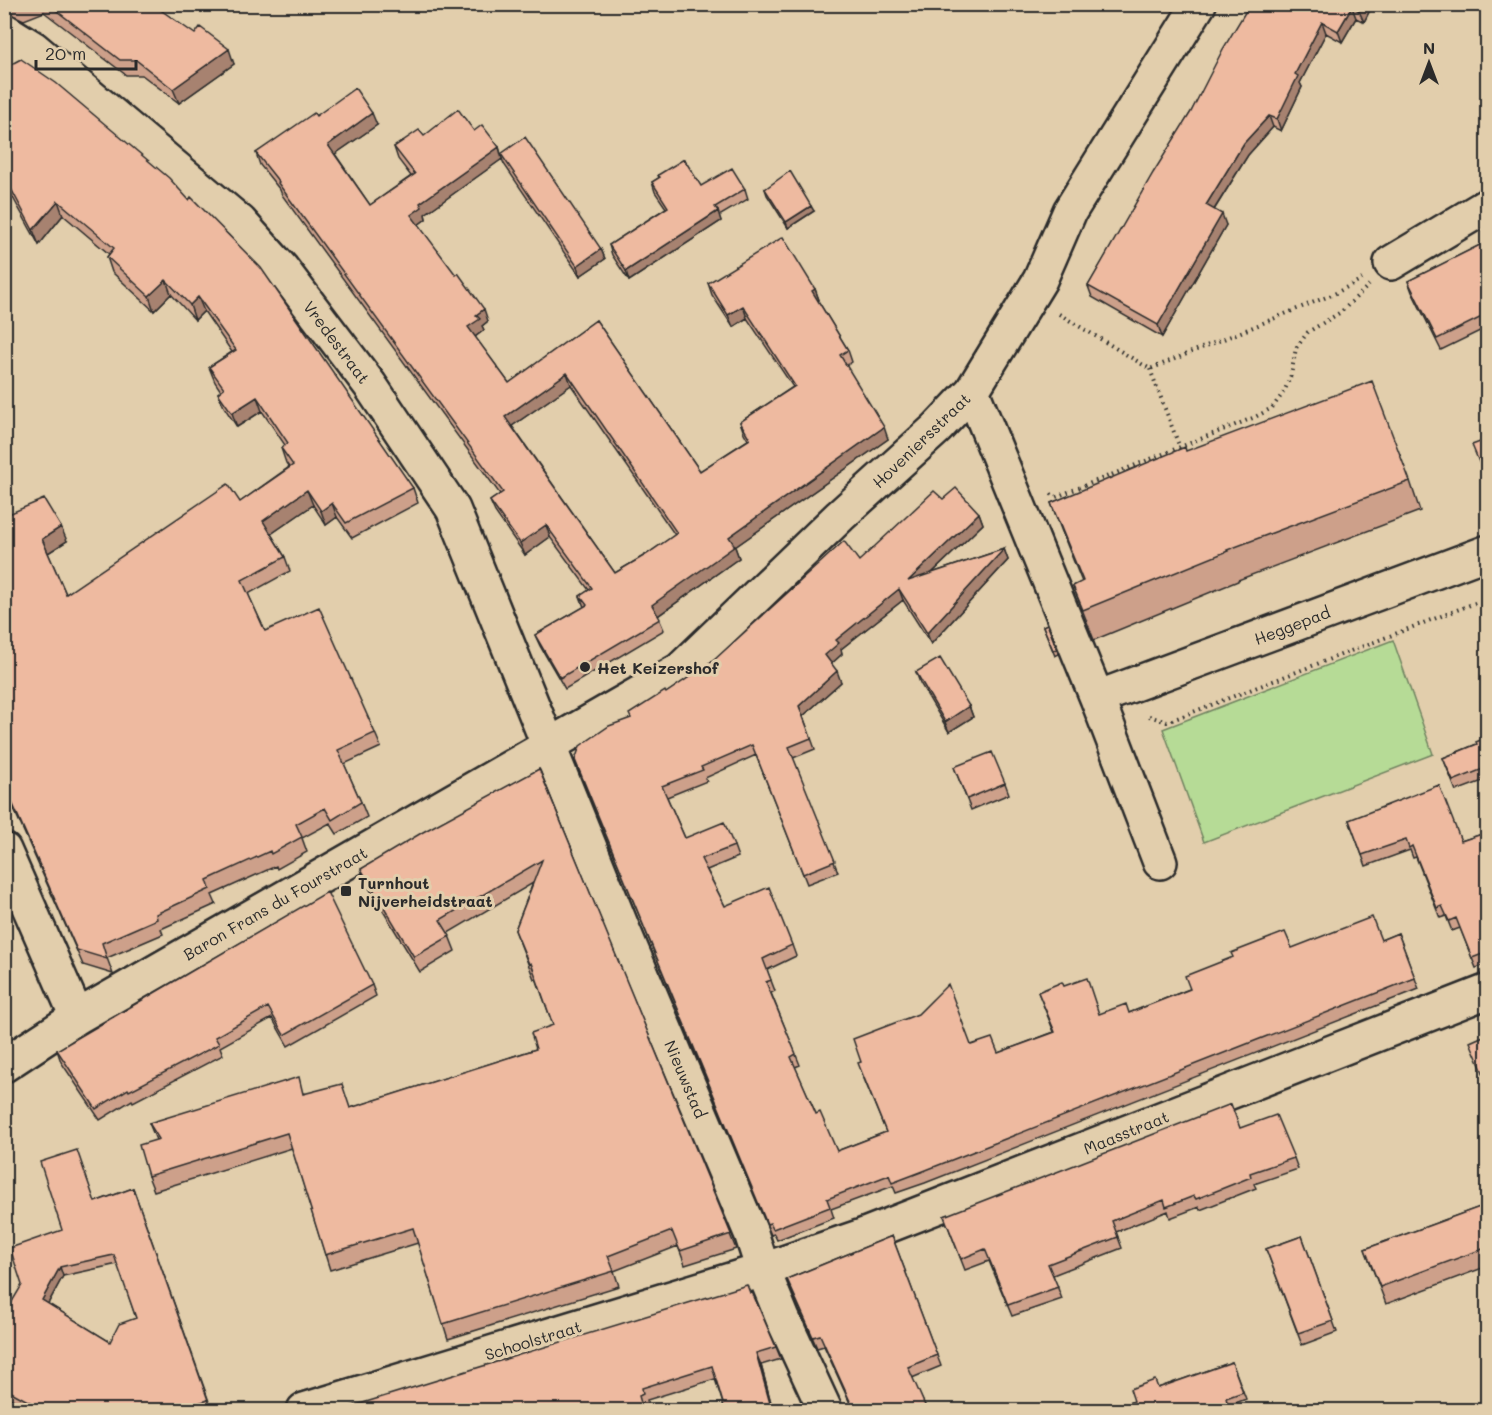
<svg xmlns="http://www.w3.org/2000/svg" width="1492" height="1415" font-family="Mali,sans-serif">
<rect width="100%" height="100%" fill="#e2ceac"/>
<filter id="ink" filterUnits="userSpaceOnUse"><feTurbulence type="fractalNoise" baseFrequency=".0167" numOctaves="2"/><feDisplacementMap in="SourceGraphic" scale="12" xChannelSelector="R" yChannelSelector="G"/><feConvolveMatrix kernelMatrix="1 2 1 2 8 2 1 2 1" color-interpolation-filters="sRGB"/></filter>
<g filter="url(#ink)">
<path fill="#b6db96" stroke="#708360" stroke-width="1.5" d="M 1393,640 L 1433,754 L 1204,842 L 1163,729 Z"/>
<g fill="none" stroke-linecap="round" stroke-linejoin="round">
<g stroke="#2b2b2b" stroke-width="38">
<path id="minor" d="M 4,30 L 33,48 L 240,222 L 282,269 L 370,385 L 453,509 L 624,932 L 751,1233 L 763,1270 L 783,1319 L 825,1410
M 4,66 L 33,48
M 1391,263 L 1488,205
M 972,391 L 1097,698 L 1488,552
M 1097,698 L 1160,862
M 4,850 L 77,1017
M 4,1065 L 77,1017 L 680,670 L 840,516 L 937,428 L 972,391 L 1040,280 L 1070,211 L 1199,4
M 304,1410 L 763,1270 L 862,1236 L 1488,991"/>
</g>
<path stroke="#2b2b2b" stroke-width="4" stroke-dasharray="1.5 4.5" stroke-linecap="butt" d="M 1059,314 L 1150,369 L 1334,294 L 1362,279
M 1150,369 L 1180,448
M 1051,494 L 1056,497 L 1255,417 L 1272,408 L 1284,392 L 1291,375 L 1296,348 L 1308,332 L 1341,312 L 1369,285
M 1149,716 L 1167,722 L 1488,598"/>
<use href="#minor" stroke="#e2ceac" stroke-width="33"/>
</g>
<path fill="#cda08a" stroke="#2b2b2b" stroke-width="1.5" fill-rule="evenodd" d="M 4,4 L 152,4 L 234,64 L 179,103 L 142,75 L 126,75 L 44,12 L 24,20 L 4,11 Z
M 1250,4 L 1373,4 L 1364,22 L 1356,18 L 1342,42 L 1326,33 L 1300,83 L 1302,87 L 1281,131 L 1273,127 L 1248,155 L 1214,210 L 1226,225 L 1162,337 L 1092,297 L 1088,286 L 1191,112 Z
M 1481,4 L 1488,4 L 1488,8 Z
M 4,68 L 413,488 L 418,503 L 352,538 L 337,517 L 326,525 L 313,505 L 271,534 L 285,557 L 290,571 L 248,594 L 265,631 L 375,733 L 381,747 L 344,764 L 361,802 L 367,817 L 337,834 L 330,823 L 302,838 L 307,852 L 277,869 L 276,866 L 212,895 L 216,904 L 161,929 L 163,934 L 107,958 L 113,974 L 83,965 L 4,787 L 4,516 L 67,541 L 48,553 L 66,594 L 240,502 L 289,467 L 286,463 L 281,448 L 285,445 L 262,411 L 237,427 L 224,407 L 218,393 L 221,391 L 215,382 L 209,367 L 232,352 L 204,311 L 195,320 L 171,294 L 154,311 L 112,272 L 107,257 L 109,254 L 63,215 L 39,245 L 12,196 L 4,201 Z
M 316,116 L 377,125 L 335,154 L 370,205 L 411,176 L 398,159 L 394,147 L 424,136 L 474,131 L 499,147 L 501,154 L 601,249 L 605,259 L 580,276 L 504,164 L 502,159 L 425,214 L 426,219 L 418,225 L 488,321 L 482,326 L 484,330 L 475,337 L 509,383 L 596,320 L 700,471 L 748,440 L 744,433 L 740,422 L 793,387 L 747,318 L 733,327 L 712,295 L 708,283 L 815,289 L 819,300 L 818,301 L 848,350 L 852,362 L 846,366 L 888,439 L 735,547 L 739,558 L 658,616 L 664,630 L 565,689 L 540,646 L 535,635 L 584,607 L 580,596 L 589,590 L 550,537 L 525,555 L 495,512 L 490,501 L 500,494 L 282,195 L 280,190 L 260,165 L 256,153 ZM 571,385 L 675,535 L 647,554 L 615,573 L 512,426 Z
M 658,175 L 701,186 L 745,189 L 748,199 L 719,216 L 721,221 L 629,281 L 612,255 L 609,245 L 666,208 L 655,192 L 652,182 L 659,178 Z
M 765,189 L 814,211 L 788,228 L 767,195 Z
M 1488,241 L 1488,327 L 1441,350 L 1412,292 L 1408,281 Z
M 1186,451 L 1410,481 L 1420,511 L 1238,580 L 1238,581 L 1094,640 L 1073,586 L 1082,582 L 1062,532 L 1051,503 Z
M 943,499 L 979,513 L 983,524 L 932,573 L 1004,549 L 1008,560 L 931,644 L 903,600 L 841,649 L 842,654 L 831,664 L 841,682 L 803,716 L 815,749 L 793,758 L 838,872 L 807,884 L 756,755 L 705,778 L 707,781 L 667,797 L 685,838 L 734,846 L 738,857 L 707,870 L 725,906 L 792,945 L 796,956 L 767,970 L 775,991 L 771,993 L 800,1065 L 795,1067 L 816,1114 L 837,1151 L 886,1132 L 862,1074 L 971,1045 L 998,1053 L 1054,1032 L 1038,992 L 1064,986 L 1099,1014 L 1129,1013 L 1292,948 L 1381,940 L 1398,933 L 1419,989 L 925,1183 L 896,1193 L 893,1186 L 831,1209 L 834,1218 L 777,1240 L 774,1234 L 771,1235 L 575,760 L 666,693 L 859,561 Z
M 1047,624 L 1059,654 L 1055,656 L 1043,626 Z
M 916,672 L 969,706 L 973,717 L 949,732 L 920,683 Z
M 1488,737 L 1488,779 L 1456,791 L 1443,758 L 1477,744 Z
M 954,767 L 1005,783 L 1009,794 L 971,810 Z
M 539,769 L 736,1249 L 685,1265 L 678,1246 L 614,1271 L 619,1286 L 448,1339 L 418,1243 L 330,1270 L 292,1148 L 154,1191 L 148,1176 L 156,1140 L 149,1123 L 304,1093 L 351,1108 L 536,1049 L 553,1025 L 536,978 L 534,979 L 515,930 L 533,883 L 448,933 L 455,951 L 420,972 L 366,883 L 361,869 Z
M 1349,820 L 1461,841 L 1488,832 L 1488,964 L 1476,968 L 1460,928 L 1452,931 L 1446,916 L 1440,918 L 1416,857 L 1413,858 L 1410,850 L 1366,866 Z
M 372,985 L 376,996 L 288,1046 L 272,1018 L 220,1047 L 223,1055 L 133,1102 L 132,1100 L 100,1120 L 61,1062 L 57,1050 Z
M 1240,1128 L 1294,1158 L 1298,1169 L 1254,1184 L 1256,1188 L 1200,1210 L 1199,1207 L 1170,1218 L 1168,1211 L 1116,1232 L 1122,1248 L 1053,1275 L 1062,1299 L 1012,1316 L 989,1261 L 965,1270 L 944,1216 Z
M 133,1188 L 212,1410 L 31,1410 L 4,1395 L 4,1315 L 62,1230 L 95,1202 ZM 118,1264 L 136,1318 L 110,1342 L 48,1304 L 63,1276 Z
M 1488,1204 L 1488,1266 L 1386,1304 L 1365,1249 Z
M 892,1236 L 941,1366 L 912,1378 L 927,1410 L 853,1410 L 824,1346 L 817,1348 L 787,1279 Z
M 1302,1236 L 1337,1332 L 1302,1345 L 1266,1249 Z
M 776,1347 L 781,1359 L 761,1365 L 772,1407 L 781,1410 L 725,1410 L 715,1379 L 647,1400 L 648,1406 L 643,1408 L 644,1410 L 340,1410 Z
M 1232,1362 L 1246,1399 L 1228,1406 L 1230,1410 L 1109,1410 L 1134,1401 L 1158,1388 Z"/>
<path fill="#a78270" stroke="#2b2b2b" stroke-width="1.5" d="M 1363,4 L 1373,4 L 1364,22 L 1359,11 Z
M 1352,7 L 1356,18 L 1342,42 L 1338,31 Z
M 1322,22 L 1326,33 L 1300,83 L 1302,87 L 1281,131 L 1277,119 L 1295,74 Z
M 229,49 L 234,64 L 179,103 L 173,89 Z
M 372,113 L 377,125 L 332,156 L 328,145 Z
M 1269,116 L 1273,127 L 1248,155 L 1210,216 L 1206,205 L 1244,143 Z
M 499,147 L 502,159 L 425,214 L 426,219 L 415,227 L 411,215 L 420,203 Z
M 7,181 L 12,196 L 4,201 L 4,183 Z
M 58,201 L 63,215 L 39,245 L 33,230 Z
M 811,206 L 814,211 L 788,228 L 786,222 Z
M 718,211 L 721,221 L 629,281 L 626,271 Z
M 1222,214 L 1226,225 L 1162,337 L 1158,325 Z
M 601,249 L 605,259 L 580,276 L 577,266 Z
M 166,280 L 171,294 L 154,311 L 149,296 Z
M 815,289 L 819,300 L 816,302 L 812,291 Z
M 198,297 L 204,311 L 195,320 L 190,305 Z
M 743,306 L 747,318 L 733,327 L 728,315 Z
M 484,309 L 488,321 L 482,326 L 484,330 L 472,339 L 468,327 L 476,315 Z
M 567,373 L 571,385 L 509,428 L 505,417 Z
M 257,397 L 262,411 L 237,427 L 232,413 Z
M 884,427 L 888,439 L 735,547 L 739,558 L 656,617 L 652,605 L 729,537 Z
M 307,490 L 313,505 L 268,536 L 263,521 Z
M 332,503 L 337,517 L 326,525 L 321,511 Z
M 979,513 L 983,524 L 912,592 L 908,581 Z
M 546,525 L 550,537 L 525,555 L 520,543 Z
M 61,527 L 67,541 L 48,553 L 42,539 Z
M 1004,549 L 1008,560 L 931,644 L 927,633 Z
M 899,589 L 903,600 L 841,649 L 842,654 L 829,666 L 825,655 L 836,640 Z
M 837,671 L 841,682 L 803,716 L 799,706 Z
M 969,706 L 973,717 L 949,732 L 945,722 Z
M 60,1267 L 63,1276 L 45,1309 L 42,1300 Z
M 756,1353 L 761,1365 L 773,1410 L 772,1410 Z"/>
<path fill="#eebaa0" stroke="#2b2b2b" stroke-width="1.5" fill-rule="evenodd" d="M 48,4 L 152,4 L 195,34 L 200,27 L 229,49 L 173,89 L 136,60 L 120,60 Z
M 1250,4 L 1363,4 L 1359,11 L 1352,7 L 1338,31 L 1322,22 L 1295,74 L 1298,76 L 1277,119 L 1269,116 L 1244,143 L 1206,205 L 1222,214 L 1158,325 L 1088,286 L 1153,173 L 1191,112 L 1223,49 Z
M 21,59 L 56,83 L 169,178 L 189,200 L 191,197 L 261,268 L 413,488 L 346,523 L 332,503 L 321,511 L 307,490 L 263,521 L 285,557 L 242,580 L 265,631 L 319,607 L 375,733 L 338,750 L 361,802 L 332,820 L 325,808 L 296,824 L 302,837 L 271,854 L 270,851 L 207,880 L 210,889 L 156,914 L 157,919 L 102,943 L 107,959 L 77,950 L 4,784 L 4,516 L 44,499 L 61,527 L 42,539 L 66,594 L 228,484 L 240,502 L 293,465 L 281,448 L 288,443 L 257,397 L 232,413 L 218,393 L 224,388 L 209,367 L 236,350 L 198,297 L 190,305 L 166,280 L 149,296 L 107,257 L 114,248 L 58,201 L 33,230 L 7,181 L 4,183 L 4,68 Z
M 1488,63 L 1488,78 L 1481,66 Z
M 355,88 L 372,113 L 328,145 L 370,205 L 415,174 L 394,147 L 419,130 L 424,136 L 458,109 L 474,131 L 482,125 L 499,147 L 420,203 L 422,207 L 411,215 L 456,275 L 458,273 L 484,309 L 476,315 L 480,319 L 468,327 L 509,383 L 596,320 L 700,471 L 750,439 L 740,422 L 795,386 L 743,306 L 728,315 L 708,283 L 783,237 L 815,289 L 812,291 L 848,350 L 840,355 L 884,427 L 729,537 L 735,546 L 652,605 L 660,619 L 560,678 L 535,635 L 587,605 L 580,596 L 592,588 L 546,525 L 520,543 L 490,501 L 503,492 L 278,183 L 279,182 L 256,153 L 314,113 L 316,116 ZM 567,373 L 677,533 L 647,554 L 615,573 L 505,417 Z
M 525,137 L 601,249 L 577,266 L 501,154 Z
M 684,159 L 701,186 L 732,168 L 745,189 L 715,207 L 718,211 L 626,271 L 609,245 L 668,207 L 652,182 L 660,177 L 658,175 Z
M 790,171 L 811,206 L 786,222 L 765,189 Z
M 1488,241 L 1488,314 L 1437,339 L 1408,281 Z
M 1372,381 L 1410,481 L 1227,550 L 1228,551 L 1083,610 L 1073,586 L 1083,581 L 1051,503 L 1185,447 L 1186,451 Z
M 1488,439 L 1488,484 L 1472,445 Z
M 956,488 L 979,513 L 908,581 L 1004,549 L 927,633 L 899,589 L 836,640 L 839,643 L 825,655 L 837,671 L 799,706 L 811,738 L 789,747 L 835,861 L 803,874 L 752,745 L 701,767 L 703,770 L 662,786 L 685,838 L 724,822 L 734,846 L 701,859 L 725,906 L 769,887 L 792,945 L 763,959 L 771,980 L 766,982 L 796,1054 L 791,1057 L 816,1114 L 820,1112 L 837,1151 L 886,1132 L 858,1063 L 861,1062 L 853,1039 L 918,1014 L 948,984 L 971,1045 L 992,1038 L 998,1053 L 1055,1032 L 1038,992 L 1062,982 L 1064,986 L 1087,978 L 1099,1014 L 1126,1004 L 1129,1013 L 1190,989 L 1185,976 L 1233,957 L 1231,953 L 1285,932 L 1292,948 L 1372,917 L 1381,940 L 1398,933 L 1415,978 L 921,1172 L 892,1183 L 889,1175 L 827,1199 L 830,1207 L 773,1229 L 770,1223 L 767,1224 L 575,760 L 580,746 L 609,726 L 631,718 L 629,714 L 665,691 L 666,693 L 713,661 L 844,541 L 859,561 L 934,491 L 943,499 Z
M 1047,624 L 1057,649 L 1053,650 L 1043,626 Z
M 940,658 L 969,706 L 945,722 L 916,672 Z
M 1488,737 L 1488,767 L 1453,781 L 1443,758 L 1477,744 L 1476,742 Z
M 992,752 L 1005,783 L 967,799 L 954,767 Z
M 539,769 L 731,1234 L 680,1251 L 672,1231 L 608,1256 L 614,1271 L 443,1324 L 413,1228 L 325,1255 L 287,1133 L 148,1176 L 139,1145 L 159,1139 L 149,1123 L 299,1077 L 303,1094 L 342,1084 L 350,1108 L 536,1049 L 531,1033 L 553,1025 L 531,963 L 529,964 L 515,930 L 542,860 L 440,920 L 450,936 L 414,957 L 361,869 L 423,832 Z
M 1439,785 L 1461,841 L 1488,832 L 1488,952 L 1472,958 L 1456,918 L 1449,921 L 1442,906 L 1437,908 L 1412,846 L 1409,848 L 1406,840 L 1362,855 L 1349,820 Z
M 327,892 L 372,985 L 284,1035 L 268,1007 L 215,1037 L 219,1044 L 129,1091 L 128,1089 L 96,1109 L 57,1050 Z
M 1488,1034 L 1488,1084 L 1470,1042 Z
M 1231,1104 L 1240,1128 L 1276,1115 L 1294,1158 L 1250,1173 L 1251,1177 L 1196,1199 L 1194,1196 L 1166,1207 L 1164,1200 L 1112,1221 L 1118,1237 L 1048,1264 L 1058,1287 L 1008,1305 L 985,1249 L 961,1259 L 944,1216 Z
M 77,1150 L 95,1202 L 133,1188 L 208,1400 L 175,1410 L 44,1410 L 4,1388 L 4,1315 L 22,1285 L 10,1248 L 62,1230 L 40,1162 ZM 114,1255 L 136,1318 L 119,1324 L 110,1342 L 42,1300 L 60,1267 Z
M 1488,1204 L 1488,1247 L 1380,1287 L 1365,1249 Z
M 892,1236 L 937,1355 L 908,1367 L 927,1410 L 854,1410 L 820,1335 L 813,1337 L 787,1279 Z
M 1302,1236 L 1333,1321 L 1298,1333 L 1266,1249 Z
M 747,1285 L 750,1293 L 752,1292 L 776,1347 L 756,1353 L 771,1407 L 779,1405 L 780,1410 L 725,1410 L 712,1366 L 642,1388 L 643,1394 L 639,1396 L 643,1410 L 340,1410 Z
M 1232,1362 L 1243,1392 L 1226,1398 L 1229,1409 L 1224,1410 L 1109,1410 L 1134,1401 L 1130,1389 L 1155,1380 L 1158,1388 Z"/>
</g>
<g fill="#2b2b2b" stroke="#e2ceac" stroke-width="2">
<circle cx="585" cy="667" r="6"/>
<rect x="340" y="885" width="12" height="12" rx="3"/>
</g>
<g text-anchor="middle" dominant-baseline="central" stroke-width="6" stroke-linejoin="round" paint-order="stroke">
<g font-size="16" fill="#2b2b2b" stroke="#e2ceac">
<text transform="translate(337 342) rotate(53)">Vredestraat</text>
<text transform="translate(921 440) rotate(-44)">Hoveniersstraat</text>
<text transform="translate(1292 625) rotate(-21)">Heggepad</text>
<text transform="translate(275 903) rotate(-30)">Baron Frans du Fourstraat</text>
<text transform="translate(686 1079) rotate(67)">Nieuwstad</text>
<text transform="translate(1126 1132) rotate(-22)">Maasstraat</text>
<text transform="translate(533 1340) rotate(-17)">Schoolstraat</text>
</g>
<g font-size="16" font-weight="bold" fill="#2b2b2b" stroke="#e2ceac" text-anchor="start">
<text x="597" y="667">Het Keizershof</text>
<text x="358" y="882">Turnhout<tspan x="358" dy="18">Nijverheidstraat</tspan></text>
</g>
</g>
<rect width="1492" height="1415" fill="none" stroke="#e2ceac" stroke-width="24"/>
<rect x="12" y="12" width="1468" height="1391" fill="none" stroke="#2b2b2b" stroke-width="2" filter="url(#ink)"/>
<g transform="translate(1429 63)" stroke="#e2ceac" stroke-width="4.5" paint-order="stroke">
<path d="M0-4.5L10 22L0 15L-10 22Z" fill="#2b2b2b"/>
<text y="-9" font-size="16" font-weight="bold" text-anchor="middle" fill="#2b2b2b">N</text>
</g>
<path d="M36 60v9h100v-9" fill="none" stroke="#2b2b2b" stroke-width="3"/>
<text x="45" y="60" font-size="18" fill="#2b2b2b" stroke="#e2ceac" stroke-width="4.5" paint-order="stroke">20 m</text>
</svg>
